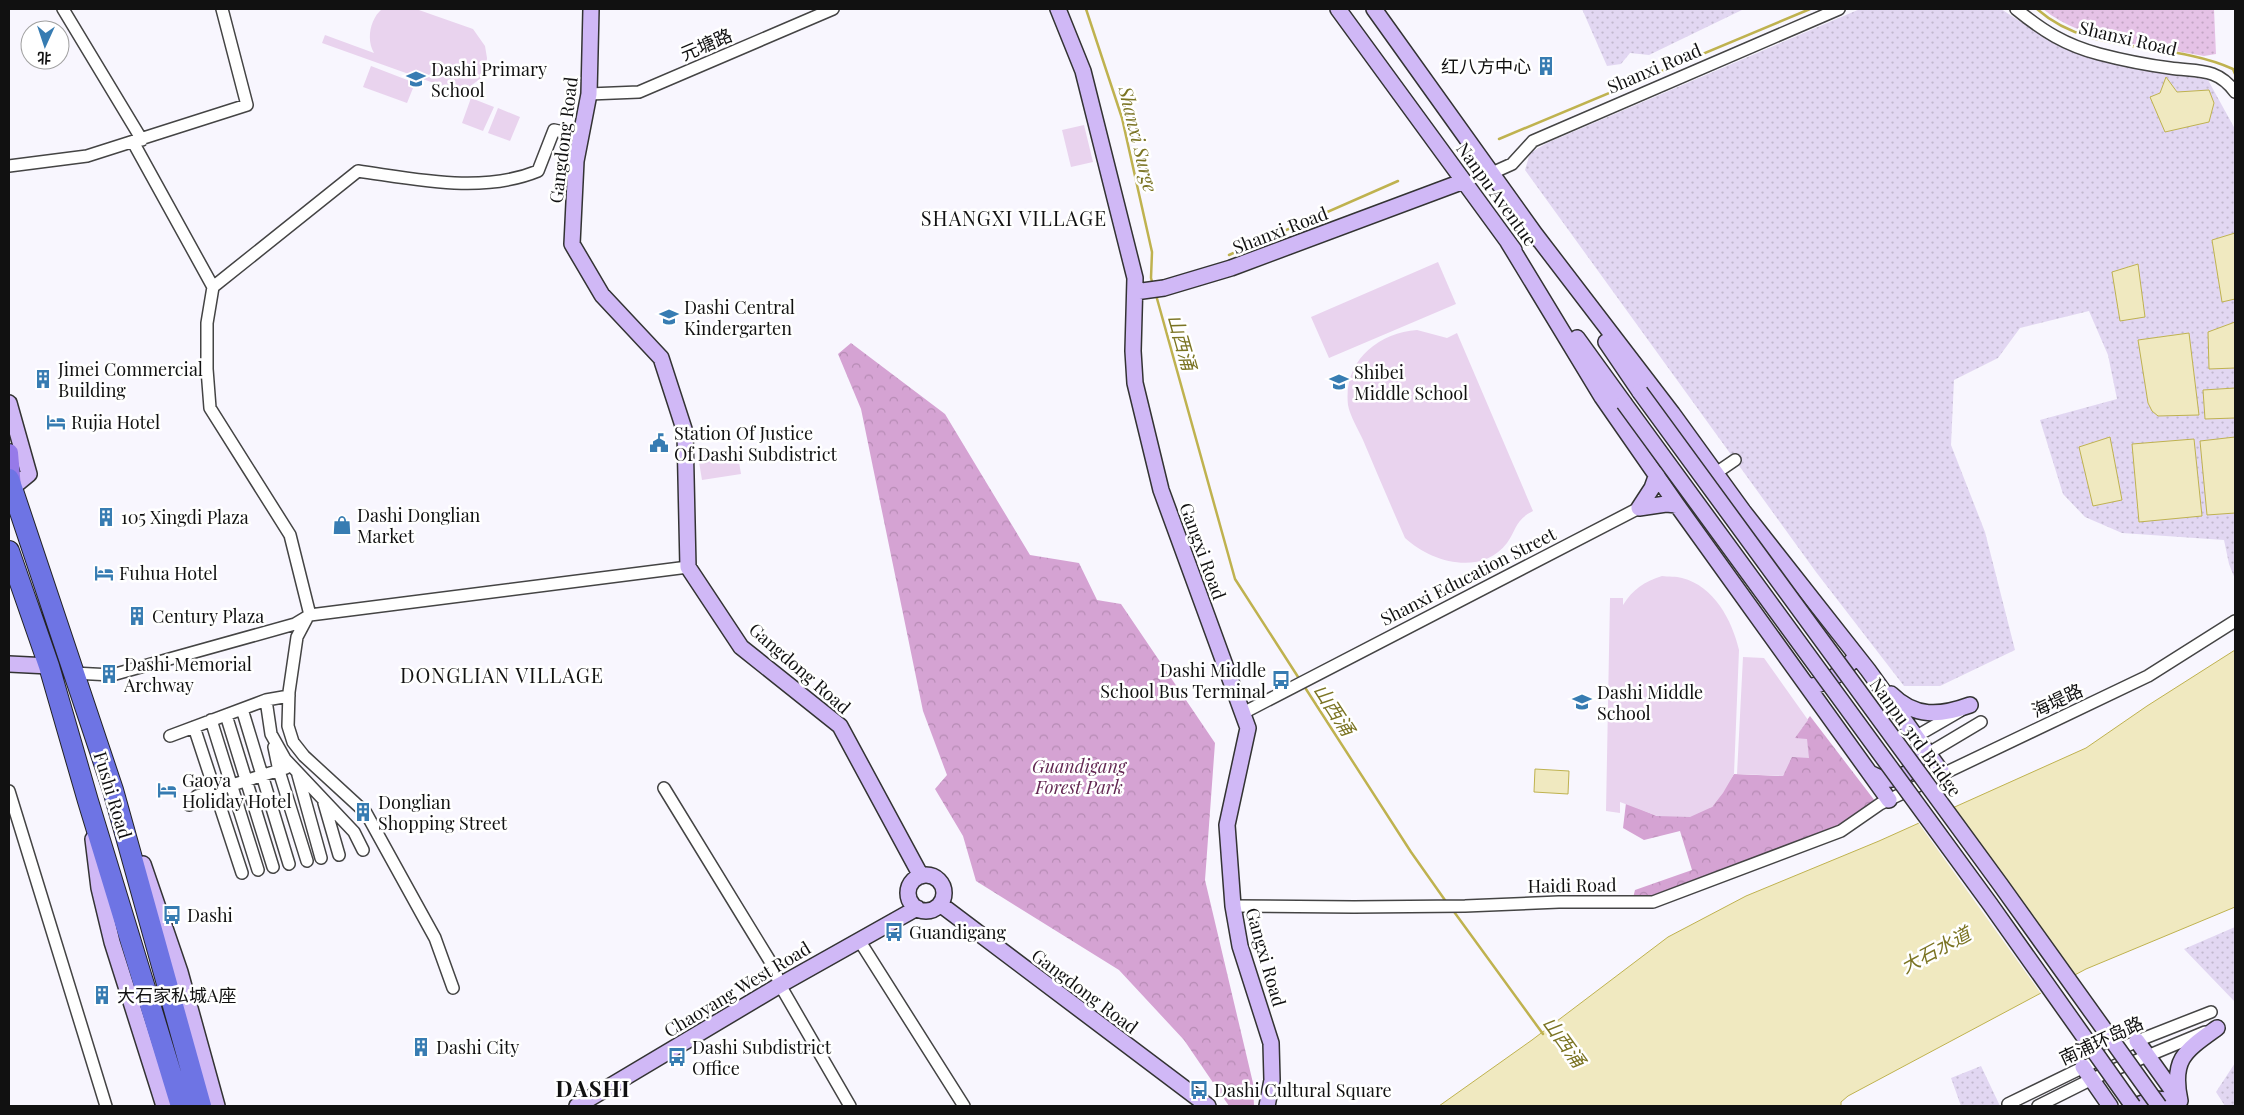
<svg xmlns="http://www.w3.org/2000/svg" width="2244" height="1115" font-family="'Playfair Display','Noto Sans SC',serif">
<defs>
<pattern id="farmland-dots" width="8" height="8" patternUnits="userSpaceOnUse" patternTransform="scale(1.25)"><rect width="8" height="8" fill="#e2d7f2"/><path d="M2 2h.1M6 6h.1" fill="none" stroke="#c1b8ce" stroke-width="1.8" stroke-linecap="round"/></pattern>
<pattern id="forest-crowns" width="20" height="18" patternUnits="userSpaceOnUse" patternTransform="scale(1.25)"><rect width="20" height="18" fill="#d5a3d3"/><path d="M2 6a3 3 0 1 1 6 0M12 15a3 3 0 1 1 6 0" fill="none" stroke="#b68bb4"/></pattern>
<pattern id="park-dots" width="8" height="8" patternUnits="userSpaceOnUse" patternTransform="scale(1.25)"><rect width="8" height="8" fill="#e5c2e6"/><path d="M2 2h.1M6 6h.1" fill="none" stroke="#c3a6c4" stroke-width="1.8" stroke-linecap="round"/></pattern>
</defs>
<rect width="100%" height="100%" fill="#f8f6fe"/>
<path fill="url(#farmland-dots)" d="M 1582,9 L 1744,9 L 1649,55 L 1630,53 L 1621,64 L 1607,66 Z
M 1860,9 L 2001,9 L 2053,43 L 2084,56 L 2208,80 L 2235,129 L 2235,579 L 2229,564 L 2224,540 L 2122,533 L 2085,517 L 2063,494 L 2040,420 L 2117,399 L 2108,355 L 2089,311 L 2020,328 L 1998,358 L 1954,380 L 1951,445 L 1985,532 L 2015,650 L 1940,686 L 1904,686 L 1816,572 L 1525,170 L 1530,153 L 1547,143 Z
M 2235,927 L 2235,1002 L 2184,949 Z
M 2235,1063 L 2235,1106 L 2225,1106 L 2216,1092 Z
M 1981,1066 L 2000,1106 L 1961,1106 L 1951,1078 Z"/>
<path fill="url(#forest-crowns)" d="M 851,343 L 945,414 L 1030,555 L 1079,563 L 1097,600 L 1121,604 L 1215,743 L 1205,880 L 1253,1083 L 1254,1106 L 1229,1106 L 1184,1040 L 1119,970 L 976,881 L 963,836 L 935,789 L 947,775 L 923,711 L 861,409 L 838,354 Z
M 1810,716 L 1875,801 L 1839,828 L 1651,898 L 1633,898 L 1635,890 L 1692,870 L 1680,831 L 1644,840 L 1623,828 L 1626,803 L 1657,816 L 1712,807 L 1734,774 L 1783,776 L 1794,738 Z"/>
<path fill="url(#park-dots)" d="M 2043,9 L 2214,9 L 2216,54 L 2204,56 C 2155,46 2083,43 2043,9 Z"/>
<path fill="#e9d3ee" d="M 382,9 L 416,9 L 473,29 L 485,46 L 487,58 L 486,69 L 480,79 L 469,87 L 476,90 L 473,97 L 322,43 L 325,35 L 374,53 C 366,40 370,19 382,9 Z
M 371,66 L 415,83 L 407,103 L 363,87 Z
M 471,98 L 494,107 L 483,131 L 462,123 Z
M 498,108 L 520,117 L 510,141 L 488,133 Z
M 1084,125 L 1093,162 L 1071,167 L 1062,130 Z
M 1438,262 L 1456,304 L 1329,358 L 1311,317 Z
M 1417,330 L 1447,338 L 1457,333 L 1533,511 C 1515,520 1517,529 1507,543 C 1481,577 1431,562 1405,538 C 1391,506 1377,473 1363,440 C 1358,429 1350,416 1348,405 C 1343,361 1378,333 1417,330 Z
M 737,450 L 741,474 L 702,480 L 698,456 Z
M 1662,576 C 1668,577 1676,576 1682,578 C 1714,586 1732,620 1739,650 L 1734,774 L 1723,793 L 1712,807 L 1690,817 L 1657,816 L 1620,802 L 1620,813 L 1606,811 L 1610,598 L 1623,598 L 1623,605 C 1633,589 1644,582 1662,576 Z
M 1743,657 L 1764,658 L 1808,720 L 1795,738 L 1807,739 L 1809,758 L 1792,757 L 1783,776 L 1737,774 Z"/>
<path fill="#f0e9c0" stroke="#bfb24f" d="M 2166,77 L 2177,92 L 2209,90 L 2214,103 L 2209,122 L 2165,132 L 2150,97 L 2160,93 Z
M 2235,233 L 2235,299 L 2222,302 L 2212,240 Z
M 2138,264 L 2145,317 L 2120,321 L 2112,272 Z
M 2235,322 L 2235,368 L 2209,369 L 2208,332 Z
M 2189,333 L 2199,415 L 2158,416 L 2152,411 L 2148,403 L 2138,340 Z
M 2235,388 L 2235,418 L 2205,419 L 2203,390 Z
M 2110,437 L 2122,500 L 2093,506 L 2079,447 Z
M 2235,437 L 2235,513 L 2207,515 L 2200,441 Z
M 2194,439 L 2202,516 L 2139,522 L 2132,444 Z
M 2235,650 L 2235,907 L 2086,969 L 1848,1096 L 1841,1102 L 1841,1106 L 1439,1106 L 1532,1040 L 1668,937 L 1746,896 L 1879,841 L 2086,748 L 2147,706 Z
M 1535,769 L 1569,771 L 1568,794 L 1534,792 Z"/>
<path fill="#f8f6fe" d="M 1951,806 L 2075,977 L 2042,995 L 1917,821 Z"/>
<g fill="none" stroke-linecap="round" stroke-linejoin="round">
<path stroke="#bfb24f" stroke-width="2.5" d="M 1086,9 L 1122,118 L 1152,252 L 1151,278 L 1153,285
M 2037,9 C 2091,57 2170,40 2233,69 L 2235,74
M 1499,139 L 1810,9
M 1229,255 L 1398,181
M 1156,295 L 1235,579 L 1300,680
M 1304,686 L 1411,852 L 1447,903
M 1452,909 L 1543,1034"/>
<g stroke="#444" stroke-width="14">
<path id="street" d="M 63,9 L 142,140
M 2016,9 C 2043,31 2065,45 2099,54 C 2122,60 2147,65 2170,68 C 2197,72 2217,67 2235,92
M 589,94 L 639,92 L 833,9
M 133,142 L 213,287
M 9,166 L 87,156 L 247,105 L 222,9
M 1492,173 L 1512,164 L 1533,141 L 1839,9
M 1716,473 L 1735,460
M 310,615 L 290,535 L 210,408 L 207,369 L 207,323 L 213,287 L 358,171 C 416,179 482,194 538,171 L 554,130 L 582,136
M 307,618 L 297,637 L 289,692 L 288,726 L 293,742 L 304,756 L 366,813 L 435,938 L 453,988
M 73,673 L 112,675 L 295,624 L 310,615 L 688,567
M 266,700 L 271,734 L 285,759 L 354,832 L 363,850
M 242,709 L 289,864
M 1243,713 L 1639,508
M 226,715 L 273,867
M 211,720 L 258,870
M 194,727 L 242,873
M 170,736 L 266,700 L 289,696
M 1918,741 L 1922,733 L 1960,711
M 274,747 L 279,771 L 307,861
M 1929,753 L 1981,722
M 298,775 L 321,858
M 664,788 L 773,966 L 780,985 L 850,1106
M 9,791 L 106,1106
M 324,803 L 339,855
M 189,805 L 197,796 L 286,768
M 1233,906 L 1354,907 L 1465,906 L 1559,902 L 1653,902 L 1841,831 L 1880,804 L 2148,676 L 2235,621
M 859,940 L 964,1106
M 2008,1104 L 2137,1041 L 2211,1012
M 2038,1106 L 2092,1079 L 2205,1032"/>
</g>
<g stroke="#333" stroke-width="18">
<path id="secondary" d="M 591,9 L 589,94 L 576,161 L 572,244 L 602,295 L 661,358 L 685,432 L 688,567 L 741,647 L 840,726 L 921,876
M 1058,9 L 1083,71 L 1135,278 L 1133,351 L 1135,383 L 1161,490 L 1248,728 L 1227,825 L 1233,906 L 1240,946 L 1271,1043 L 1272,1080 L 1267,1106
M 1338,9 L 1514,250
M 1374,9 L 1540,241
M 1535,234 L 1672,413 L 1743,511 L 1868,670 L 1943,774
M 1508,242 L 1602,397 L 1677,505 L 1889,800
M 1135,292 L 1164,288 L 1231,268 L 1464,181
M 1577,338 L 1624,403
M 1606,342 L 1640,392
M 9,403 L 29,474 L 12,488
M 1639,508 L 1666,504 L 1677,505
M 1639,508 L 1652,488 L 1657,474
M 9,664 L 49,666
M 1808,687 C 1826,684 1840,675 1852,661
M 1891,694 C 1915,718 1940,716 1970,705
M 1870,773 C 1888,783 1896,780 1913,770 L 1919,756 L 1920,743
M 93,839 L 99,888 L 112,942 L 164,1106
M 143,864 L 180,972 L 217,1106
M908 893a18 18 0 1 1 36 0a18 18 0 1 1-36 0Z
M 940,904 L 1208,1106
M 2137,1041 L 2177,1097
M 2083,1067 L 2110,1106
M 577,1106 L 780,985 L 917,908
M 2134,1106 L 2155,1099 L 2180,1101 C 2171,1059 2185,1051 2217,1028"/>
</g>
<g stroke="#222" stroke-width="20">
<path id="primary" d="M 9,453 L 12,488"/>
</g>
<g stroke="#222" stroke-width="22">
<path id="highway" d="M 9,479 L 113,790 L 201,1106
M 9,551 L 49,666 L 88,801 L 181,1106"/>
</g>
<use href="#street" stroke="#fff" stroke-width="11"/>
<use href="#secondary" stroke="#d0b8f6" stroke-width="15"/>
<use href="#primary" stroke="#967ae9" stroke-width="18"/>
<use href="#highway" stroke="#6e74e4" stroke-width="20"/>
<g stroke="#333" stroke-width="18" stroke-linecap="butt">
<path id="secondary-bridge" d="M 1640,392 L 2000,884 L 2159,1106
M 1624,403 L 1990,904 L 2133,1106"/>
</g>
<use href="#secondary-bridge" stroke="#d0b8f6" stroke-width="15"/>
</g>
<defs>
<g id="building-bare" transform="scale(1.5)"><path d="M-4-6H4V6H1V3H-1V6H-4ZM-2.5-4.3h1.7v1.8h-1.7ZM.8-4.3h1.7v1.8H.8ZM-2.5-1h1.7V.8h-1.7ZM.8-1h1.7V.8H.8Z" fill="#377cb2" stroke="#fff" stroke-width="2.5" paint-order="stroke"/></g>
<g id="school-bare" transform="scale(1.5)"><path d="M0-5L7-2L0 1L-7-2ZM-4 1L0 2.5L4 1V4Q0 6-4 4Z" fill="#377cb2" stroke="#fff" stroke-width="2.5" paint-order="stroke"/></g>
<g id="hotel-bare" transform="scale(1.5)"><path d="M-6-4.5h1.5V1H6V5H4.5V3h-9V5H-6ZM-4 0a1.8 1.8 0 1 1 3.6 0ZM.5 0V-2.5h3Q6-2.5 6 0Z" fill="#377cb2" stroke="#fff" stroke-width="2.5" paint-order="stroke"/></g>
<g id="civic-bare" transform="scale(1.5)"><path d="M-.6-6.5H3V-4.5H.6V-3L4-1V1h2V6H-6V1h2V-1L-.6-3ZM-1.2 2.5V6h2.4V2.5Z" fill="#377cb2" stroke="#fff" stroke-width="2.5" paint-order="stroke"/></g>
<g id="shop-bare" transform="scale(1.5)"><path d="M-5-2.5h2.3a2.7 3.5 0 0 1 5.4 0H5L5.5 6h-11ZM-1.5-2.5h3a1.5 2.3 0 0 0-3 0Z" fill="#377cb2" stroke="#fff" stroke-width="2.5" paint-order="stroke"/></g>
<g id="bus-bare" transform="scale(1.5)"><path d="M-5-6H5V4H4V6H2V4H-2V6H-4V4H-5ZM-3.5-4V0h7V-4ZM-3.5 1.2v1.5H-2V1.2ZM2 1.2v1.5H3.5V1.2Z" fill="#377cb2" stroke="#fff" stroke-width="2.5" paint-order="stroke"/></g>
</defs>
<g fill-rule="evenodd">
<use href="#building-bare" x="1546" y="66"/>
<use href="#school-bare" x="416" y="79"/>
<use href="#school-bare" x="669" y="317"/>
<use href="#building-bare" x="43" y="379"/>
<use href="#school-bare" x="1339" y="382"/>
<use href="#hotel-bare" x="56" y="422"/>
<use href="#civic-bare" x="659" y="443"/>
<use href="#building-bare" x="106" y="517"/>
<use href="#shop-bare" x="342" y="525"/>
<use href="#hotel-bare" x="104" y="573"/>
<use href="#building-bare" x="137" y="616"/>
<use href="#building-bare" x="109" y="674"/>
<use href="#bus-bare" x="1281" y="680"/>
<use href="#school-bare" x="1582" y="702"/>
<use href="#hotel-bare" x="167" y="790"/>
<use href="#building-bare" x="363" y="812"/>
<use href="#bus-bare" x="172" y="915"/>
<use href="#bus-bare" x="894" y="932"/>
<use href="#building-bare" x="102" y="995"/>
<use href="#building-bare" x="421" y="1047"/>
<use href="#bus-bare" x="677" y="1057"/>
<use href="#bus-bare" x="1199" y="1090"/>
</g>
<g text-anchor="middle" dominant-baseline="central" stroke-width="5" stroke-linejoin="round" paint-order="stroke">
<g font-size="18" fill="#111" stroke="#fff">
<text transform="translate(2128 38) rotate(13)">Shanxi Road</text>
<text transform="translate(706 44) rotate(-23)">元塘路</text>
<text transform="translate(1654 68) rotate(-23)">Shanxi Road</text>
<text transform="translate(563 140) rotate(-83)">Gangdong Road</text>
<text transform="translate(1497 194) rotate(54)">Nanpu Aventue</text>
<text transform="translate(1280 230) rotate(-21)">Shanxi Road</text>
<text transform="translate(1203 551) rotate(70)">Gangxi Road</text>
<text transform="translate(1468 576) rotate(-27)">Shanxi Education Street</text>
<text transform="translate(800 668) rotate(41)">Gangdong Road</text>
<text transform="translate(2057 700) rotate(-25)">海堤路</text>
<text transform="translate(1916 737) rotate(54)">Nanpu 3rd Bridge</text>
<text transform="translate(113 795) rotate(73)">Fushi Road</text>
<text transform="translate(1572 885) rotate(-1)">Haidi Road</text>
<text transform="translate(1266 957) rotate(74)">Gangxi Road</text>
<text transform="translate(737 989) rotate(-31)">Chaoyang West Road</text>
<text transform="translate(1085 991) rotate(37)">Gangdong Road</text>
<text transform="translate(2101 1040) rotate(-25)">南浦环岛路</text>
</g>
<g font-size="18" fill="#111" stroke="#fff" text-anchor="start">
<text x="1531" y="66" text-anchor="end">红八方中心</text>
<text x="431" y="69">Dashi Primary<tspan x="431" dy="21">School</tspan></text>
<text x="684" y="307">Dashi Central<tspan x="684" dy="21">Kindergarten</tspan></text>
<text x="58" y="369">Jimei Commercial<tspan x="58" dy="21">Building</tspan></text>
<text x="1354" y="372">Shibei<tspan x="1354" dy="21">Middle School</tspan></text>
<text x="71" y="422">Rujia Hotel</text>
<text x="674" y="433">Station Of Justice<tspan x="674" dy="21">Of Dashi Subdistrict</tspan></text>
<text x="357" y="515">Dashi Donglian<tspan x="357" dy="21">Market</tspan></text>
<text x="121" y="517">105 Xingdi Plaza</text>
<text x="119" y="573">Fuhua Hotel</text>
<text x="152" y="616">Century Plaza</text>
<text x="124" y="664">Dashi Memorial<tspan x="124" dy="21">Archway</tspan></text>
<text x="1266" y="670" text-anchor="end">Dashi Middle<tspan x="1266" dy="21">School Bus Terminal</tspan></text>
<text x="1597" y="692">Dashi Middle<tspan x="1597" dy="21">School</tspan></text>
<text x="182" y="780">Gaoya<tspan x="182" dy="21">Holiday Hotel</tspan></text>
<text x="378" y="802">Donglian<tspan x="378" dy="21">Shopping Street</tspan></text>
<text x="187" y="915">Dashi</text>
<text x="909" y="932">Guandigang</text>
<text x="117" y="995">大石家私城A座</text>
<text x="436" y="1047">Dashi City</text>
<text x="692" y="1047">Dashi Subdistrict<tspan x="692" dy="21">Office</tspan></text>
<text x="1214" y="1090">Dashi Cultural Square</text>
</g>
<g font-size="18" font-style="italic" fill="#622752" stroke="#fff">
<text x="1079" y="766">Guandigang<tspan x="1079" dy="21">Forest Park</tspan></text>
</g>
<g font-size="19" font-style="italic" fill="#7b7423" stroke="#fff">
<text transform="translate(1139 139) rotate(76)">Shanxi Surge</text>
<text transform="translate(1183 342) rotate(74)">山西涌</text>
<text transform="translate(1335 709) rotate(57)">山西涌</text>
<text transform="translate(1935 949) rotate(-28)">大石水道</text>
<text transform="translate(1565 1041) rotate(54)">山西涌</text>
</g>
<g font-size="20" letter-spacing="1" fill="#111" stroke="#fff">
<text x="1014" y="217">SHANGXI VILLAGE</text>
<text x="502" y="674">DONGLIAN VILLAGE</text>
</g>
<g font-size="22" font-weight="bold" letter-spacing="1" fill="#111" stroke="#fff">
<text x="593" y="1088">DASHI</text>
</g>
</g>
<rect width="2244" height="1115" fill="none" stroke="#111111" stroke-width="20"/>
<g transform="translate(45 45) rotate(183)"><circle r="24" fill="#ffffff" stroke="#a0a0a0"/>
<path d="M0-4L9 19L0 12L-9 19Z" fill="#377cb2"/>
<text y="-8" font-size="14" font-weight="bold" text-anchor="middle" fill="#111111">北</text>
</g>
</svg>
